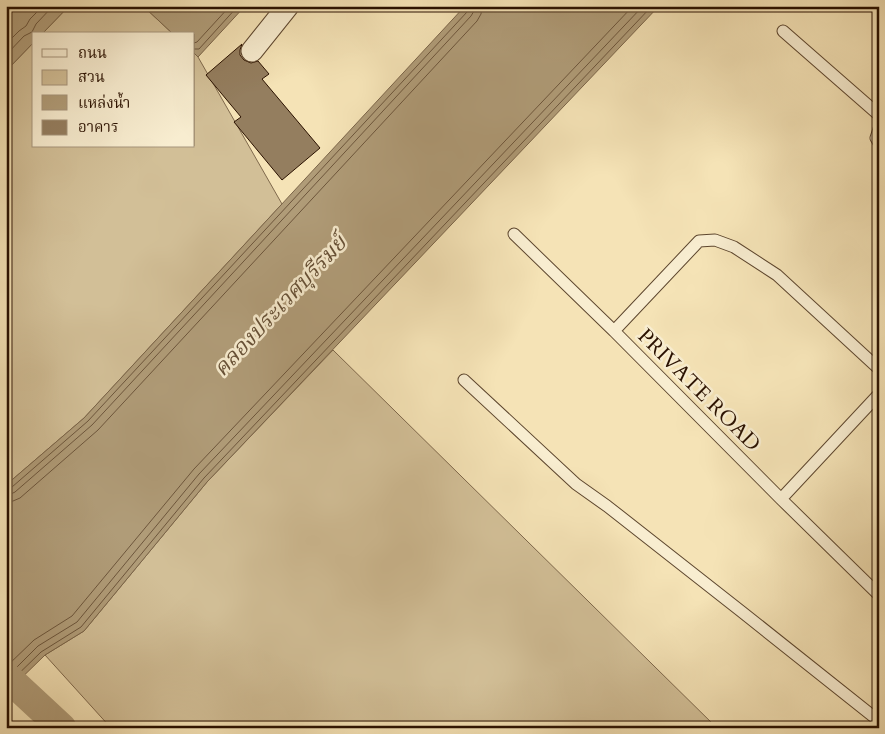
<svg xmlns="http://www.w3.org/2000/svg" width="885" height="734" font-family="Cardo,'Noto Serif Thai',serif">
<rect width="100%" height="100%" fill="#f5e3b6"/>
<filter id="stains"><feTurbulence type="fractalNoise" baseFrequency=".004" numOctaves="4"/><feColorMatrix values="0 0 0 0 .2 0 0 0 0 .09 0 0 0 0 .02 0 0 0 .5 -.17"/></filter>
<radialGradient id="worn" r=".72"><stop offset=".6" stop-color="#630" stop-opacity="0"/><stop offset="1" stop-color="#630" stop-opacity=".3"/></radialGradient>
<path fill="#d2bf97" stroke="#7e684c" d="M 69,6 L 143,6 L 173,34 L 42,34 Z
M 34,42 L 34,146 L 194,146 L 194,53 L 198,57 L 282,204 L 84,418 L 6,485 L 6,71 Z
M 333,350 L 717,728 L 111,728 L 45,655 L 84,631 L 207,482 Z"/>
<path fill="#b09c78" stroke="#7a6448" d="M 6,6 L 69,6 L 42,34 L 34,34 L 34,42 L 6,71 Z
M 143,6 L 245,6 L 198,57 L 194,53 L 194,34 L 173,34 Z
M 465,6 L 659,6 L 207,482 L 84,631 L 45,655 L 6,693 L 6,485 L 84,418 Z"/>
<g fill="none" stroke-linecap="round" stroke-linejoin="round">
<path stroke="#6d563c" stroke-width="1" d="M 194,43 L 197,42 L 230,6
M 6,44 L 19,31 L 26,26 L 30,19 L 43,6
M 194,49 L 199,49 L 238,6
M 6,55 L 24,36 L 32,32 L 36,24 L 53,6
M 6,488 L 12,487 L 88,421 L 467,12 L 468,6
M 6,494 L 11,494 L 15,492 L 92,425 L 471,16 L 474,11 L 475,6
M 6,502 L 13,501 L 20,498 L 98,430 L 477,21 L 481,14 L 482,6
M 6,667 L 34,640 L 72,616 L 194,469 L 633,6
M 6,678 L 38,646 L 77,622 L 199,474 L 643,6
M 6,686 L 41,652 L 81,627 L 204,478 L 652,6"/>
<path stroke="#b09c78" stroke-width="29" d="M 6,676 L 62,728"/>
</g>
<path fill="#947e5f" stroke="#2a1100" d="M 242,44 L 240,50 L 240,55 L 244,60 L 251,63 L 258,61 L 269,74 L 262,79 L 320,148 L 282,180 L 234,122 L 241,117 L 206,75 Z"/>
<g fill="none" stroke-linecap="round" stroke-linejoin="round">
<g stroke="#5d462e" stroke-width="13">
<path id="lane" d="M 783,31 L 879,115
M 879,129 L 876,138 L 879,143
M 514,234 L 614,331
M 879,369 L 777,275 L 734,247 L 715,240 L 699,241 L 614,331 L 781,499 L 879,595
M 464,380 L 576,484 L 607,506 L 742,612 L 879,721
M 781,499 L 879,394"/>
</g>
<g stroke="#5d462e" stroke-width="23">
<path id="street" d="M 252,51 L 288,6"/>
</g>
<use href="#lane" stroke="#f8edd0" stroke-width="11"/>
<use href="#street" stroke="#f8edd0" stroke-width="21"/>
</g>
<g text-anchor="middle" dominant-baseline="central" stroke-width="5" stroke-linejoin="round" paint-order="stroke">
<g font-size="21" fill="#2a1100" stroke="#f8edd0">
<text transform="translate(699 390) rotate(45)">PRIVATE ROAD</text>
</g>
<g font-size="22" font-style="italic" fill="#665036" stroke="#f8edd0">
<text transform="translate(280 306) rotate(-47)">คลองประเวศบุรีรมย์</text>
</g>
</g>
<rect width="885" height="734" fill="none" stroke="#f5e3b6" stroke-width="25"/>
<rect x="8" y="8" width="870" height="719" fill="none" stroke="#2a1100" stroke-width="2.5"/>
<rect x="12" y="12" width="860" height="709" fill="none" stroke="#2a1100"/>
<rect x="32" y="32" width="162" height="115" fill="#f8edd0" stroke="#a6957d"/>
<rect x="42" y="49" width="25" height="8" fill="#f8edd0" stroke="#a6957d"/>
<text x="78" y="58" font-size="15" fill="#2a1100">ถนน</text>
<rect x="42" y="70" width="25" height="15" fill="#d2bf97" stroke="#a6957d"/>
<text x="78" y="82" font-size="15" fill="#2a1100">สวน</text>
<rect x="42" y="95" width="25" height="15" fill="#b09c78" stroke="#a6957d"/>
<text x="78" y="108" font-size="15" fill="#2a1100">แหล่งน้ำ</text>
<rect x="42" y="120" width="25" height="15" fill="#947e5f" stroke="#a6957d"/>
<text x="78" y="132" font-size="15" fill="#2a1100">อาคาร</text>
<rect width="100%" height="100%" filter="url(#stains)"/>
<rect width="100%" height="100%" fill="url(#worn)"/>
</svg>
